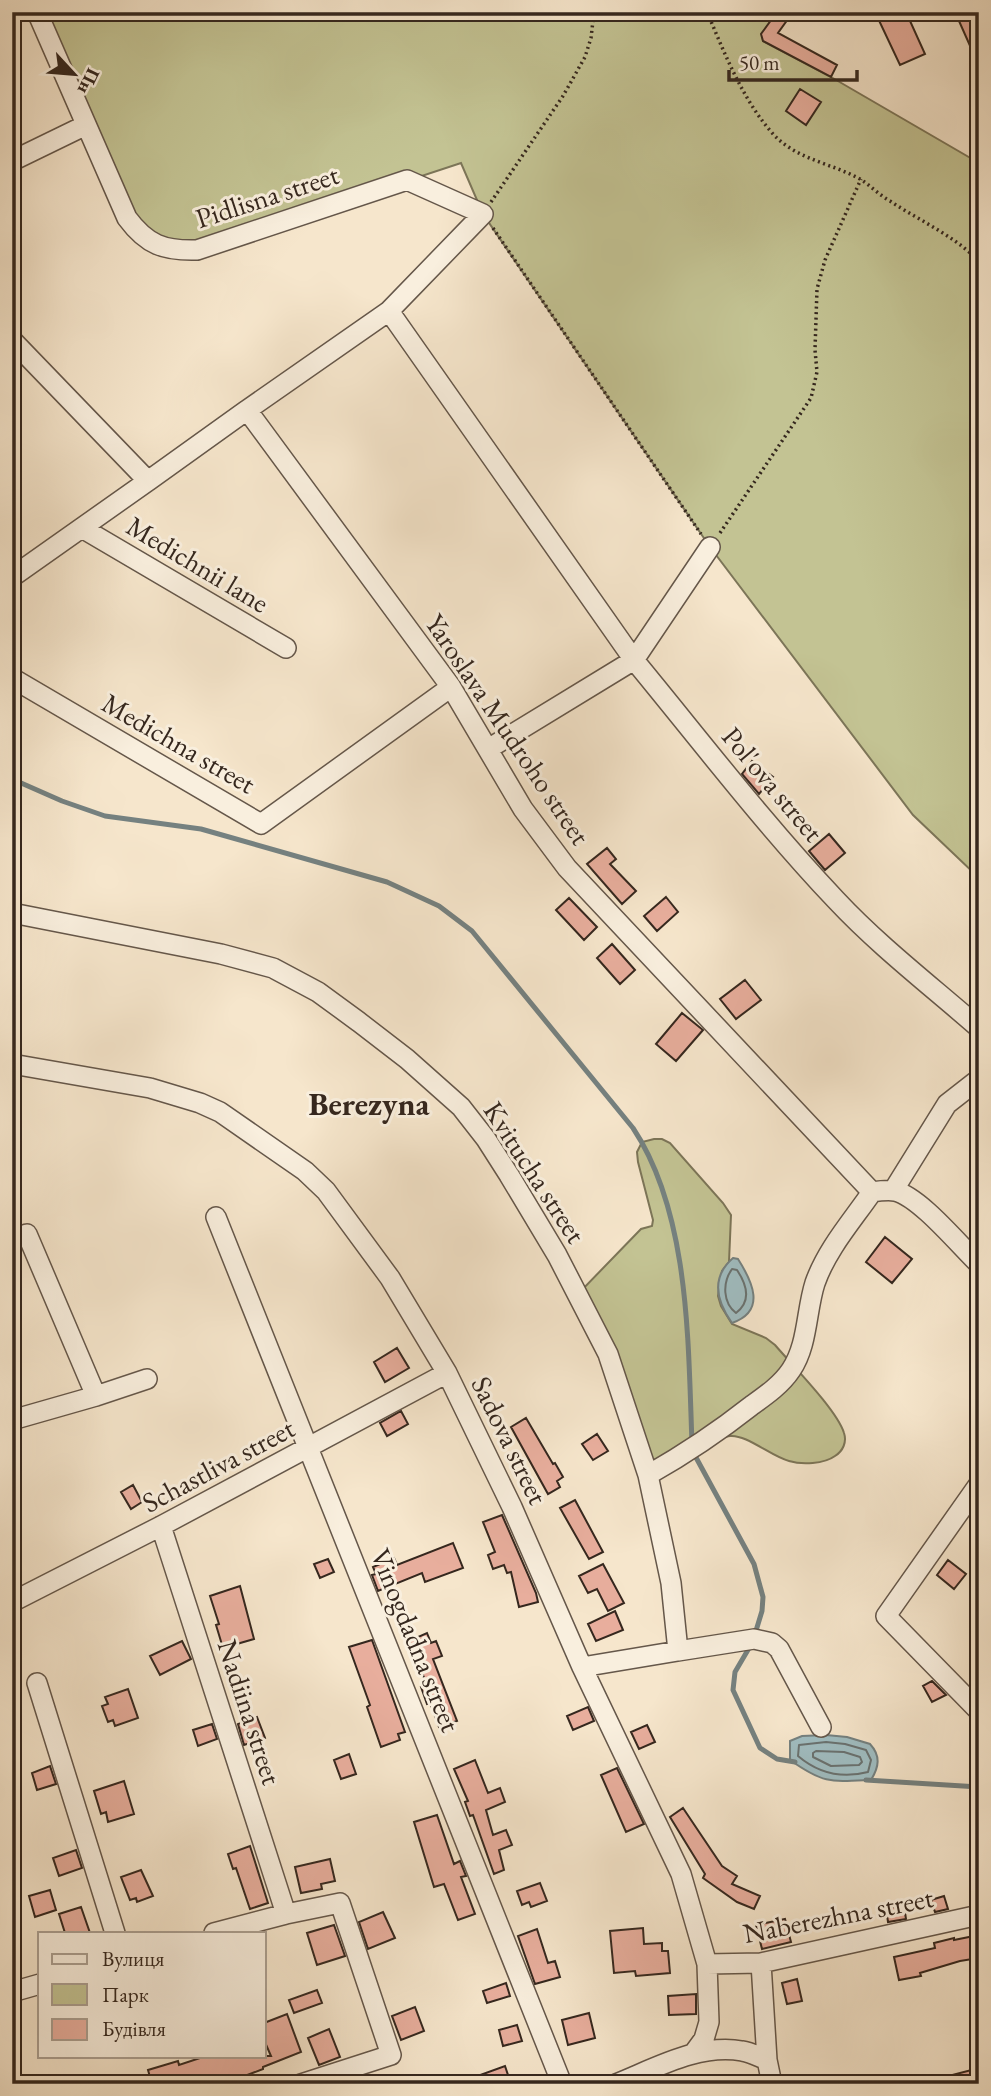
<svg xmlns="http://www.w3.org/2000/svg" width="991" height="2096" font-family="'EB Garamond',serif">
<rect width="100%" height="100%" fill="#f6e6cc"/>
<filter id="stains"><feTurbulence type="fractalNoise" baseFrequency=".00286" numOctaves="4"/><feColorMatrix values="0 0 0 0 .2 0 0 0 0 .09 0 0 0 0 .02 0 0 0 .5 -.17"/></filter>
<radialGradient id="worn" r=".72"><stop offset=".6" stop-color="#630" stop-opacity="0"/><stop offset="1" stop-color="#630" stop-opacity=".3"/></radialGradient>
<path fill="#c3c393" stroke="#7c7558" stroke-width="2" d="M 37,12 L 777,12 L 762,34 L 763,41 L 831,77 L 979,163 L 979,878 L 913,815 L 710,547 L 483,214 L 461,163 L 197,250 L 143,238 Z
M 654,1139 L 662,1139 L 670,1143 L 723,1203 L 731,1215 L 729,1262 L 722,1271 L 718,1296 L 721,1306 L 732,1324 L 766,1338 L 775,1345 C 792,1365 837,1410 844,1433 C 847,1442 843,1451 835,1456 C 824,1464 802,1465 789,1461 C 772,1457 746,1434 730,1436 C 710,1438 668,1464 648,1475 L 577,1295 L 641,1229 L 652,1226 L 653,1220 L 638,1162 L 637,1152 L 642,1142 Z"/>
<path fill="#a0bdc1" stroke="#758180" stroke-width="2" d="M 733,1258 L 738,1259 C 752,1281 767,1311 732,1323 C 717,1302 710,1278 733,1258 Z
M 826,1735 L 847,1737 L 870,1744 C 881,1756 879,1767 871,1780 C 831,1782 824,1784 790,1760 L 790,1741 L 802,1736 Z"/>
<g fill="none" stroke-linecap="round" stroke-linejoin="round">
<path stroke="#6a7270" stroke-width="2" d="M 732,1269 L 737,1270 C 747,1285 752,1301 736,1313 C 723,1303 722,1283 732,1269 Z
M 826,1742 L 845,1744 L 866,1750 L 871,1760 L 868,1772 C 841,1779 818,1773 798,1756 L 799,1745 Z
M 816,1751 L 844,1752 L 860,1757 L 862,1762 L 859,1765 L 831,1766 L 813,1757 L 813,1753 Z"/>
<path stroke="#758180" stroke-width="5" d="M 12,779 L 62,801 L 105,816 L 201,829 L 387,882 L 439,906 L 472,931 L 633,1128 C 690,1214 688,1343 692,1443
M 693,1452 L 754,1564 L 763,1597 L 762,1611 L 755,1634
M 752,1643 L 735,1672 L 733,1690 L 760,1748 L 777,1759 L 795,1762
M 866,1780 L 979,1787"/>
</g>
<path fill="#e8ae9d" stroke="#35271e" stroke-width="2" d="M 777,12 L 793,12 L 778,33 L 837,65 L 831,77 L 763,41 L 761,34 Z
M 875,12 L 906,12 L 925,54 L 900,65 Z
M 955,12 L 979,12 L 979,66 Z
M 800,89 L 821,102 L 806,125 L 786,111 Z
M 752,761 L 773,777 L 759,794 L 742,774 Z
M 829,834 L 845,853 L 825,870 L 809,851 Z
M 607,848 L 616,859 L 610,864 L 636,891 L 622,904 L 587,864 Z
M 666,897 L 678,912 L 657,931 L 644,916 Z
M 569,898 L 597,927 L 584,940 L 556,910 Z
M 612,944 L 635,970 L 620,984 L 597,958 Z
M 745,980 L 761,1000 L 736,1019 L 720,999 Z
M 682,1013 L 703,1030 L 676,1061 L 656,1044 Z
M 885,1237 L 912,1259 L 892,1283 L 866,1262 Z
M 397,1348 L 409,1368 L 385,1382 L 374,1362 Z
M 401,1411 L 408,1424 L 387,1436 L 380,1423 Z
M 526,1418 L 553,1464 L 555,1463 L 563,1477 L 557,1481 L 560,1487 L 548,1494 L 511,1427 Z
M 597,1434 L 608,1451 L 593,1460 L 582,1444 Z
M 133,1485 L 142,1502 L 131,1509 L 121,1492 Z
M 575,1500 L 603,1552 L 589,1559 L 560,1508 Z
M 502,1515 L 536,1593 L 538,1602 L 519,1607 L 511,1572 L 507,1573 L 504,1565 L 493,1569 L 488,1555 L 495,1552 L 483,1522 Z
M 453,1543 L 463,1568 L 425,1582 L 422,1573 L 378,1591 L 372,1575 L 376,1574 L 373,1567 L 394,1558 L 397,1565 Z
M 328,1559 L 334,1572 L 320,1578 L 314,1564 Z
M 948,1560 L 966,1574 L 954,1589 L 937,1575 Z
M 603,1564 L 624,1603 L 608,1611 L 597,1589 L 588,1593 L 579,1576 Z
M 240,1586 L 254,1639 L 223,1648 L 216,1625 L 219,1624 L 210,1596 Z
M 615,1611 L 623,1630 L 596,1641 L 588,1624 Z
M 427,1633 L 431,1643 L 436,1641 L 442,1656 L 433,1659 L 457,1721 L 439,1727 L 430,1703 L 427,1704 L 421,1687 L 427,1685 L 409,1641 Z
M 372,1640 L 405,1732 L 398,1734 L 400,1740 L 381,1747 L 367,1707 L 370,1705 L 349,1647 Z
M 182,1641 L 191,1659 L 160,1675 L 150,1656 Z
M 932,1681 L 946,1695 L 932,1702 L 923,1686 Z
M 128,1689 L 138,1718 L 115,1726 L 113,1720 L 108,1722 L 102,1706 L 108,1704 L 105,1697 Z
M 588,1707 L 594,1721 L 573,1730 L 567,1716 Z
M 257,1717 L 265,1738 L 244,1745 L 238,1724 Z
M 212,1724 L 217,1739 L 198,1746 L 193,1730 Z
M 647,1725 L 655,1742 L 639,1749 L 631,1732 Z
M 349,1754 L 356,1774 L 341,1779 L 334,1760 Z
M 475,1760 L 488,1793 L 500,1788 L 505,1802 L 486,1810 L 493,1835 L 506,1830 L 512,1845 L 499,1850 L 504,1870 L 494,1874 L 473,1815 L 470,1816 L 465,1802 L 468,1801 L 454,1769 Z
M 50,1766 L 56,1784 L 37,1790 L 32,1773 Z
M 617,1768 L 644,1824 L 626,1832 L 601,1775 Z
M 124,1781 L 134,1814 L 108,1822 L 106,1812 L 101,1814 L 94,1791 Z
M 683,1808 L 722,1866 L 737,1876 L 732,1884 L 760,1896 L 754,1909 L 737,1902 L 703,1878 L 705,1874 L 670,1817 Z
M 437,1815 L 454,1864 L 460,1861 L 466,1876 L 461,1877 L 475,1914 L 458,1920 L 444,1884 L 434,1887 L 414,1822 Z
M 250,1846 L 268,1903 L 250,1909 L 236,1868 L 233,1869 L 228,1854 Z
M 76,1850 L 82,1868 L 59,1876 L 53,1858 Z
M 330,1859 L 335,1881 L 321,1884 L 322,1889 L 301,1893 L 295,1867 Z
M 141,1870 L 153,1896 L 137,1902 L 136,1898 L 130,1900 L 121,1877 Z
M 540,1883 L 547,1901 L 531,1907 L 529,1902 L 522,1905 L 517,1891 Z
M 50,1890 L 56,1910 L 35,1917 L 29,1896 Z
M 944,1896 L 948,1909 L 935,1912 L 931,1900 Z
M 904,1906 L 906,1919 L 888,1922 L 886,1908 Z
M 81,1907 L 90,1933 L 65,1933 L 59,1914 Z
M 383,1912 L 395,1938 L 368,1949 L 359,1922 Z
M 785,1919 L 791,1942 L 762,1949 L 756,1925 Z
M 334,1925 L 345,1956 L 317,1965 L 307,1933 Z
M 643,1928 L 644,1944 L 662,1943 L 662,1951 L 668,1951 L 670,1973 L 636,1976 L 635,1971 L 614,1973 L 610,1931 Z
M 537,1929 L 548,1963 L 555,1961 L 560,1977 L 535,1984 L 518,1936 Z
M 979,1935 L 979,1958 L 960,1961 L 920,1973 L 921,1976 L 899,1980 L 894,1957 L 935,1948 L 934,1943 L 954,1938 L 954,1940 Z
M 797,1979 L 802,2001 L 787,2004 L 782,1983 Z
M 506,1983 L 510,1996 L 487,2003 L 483,1991 Z
M 317,1990 L 322,2003 L 294,2013 L 289,2000 Z
M 696,1994 L 696,2014 L 669,2015 L 668,1996 Z
M 415,2007 L 424,2031 L 401,2040 L 392,2016 Z
M 589,2013 L 595,2038 L 568,2045 L 562,2020 Z
M 287,2014 L 301,2052 L 263,2067 L 263,2069 L 224,2084 L 152,2084 L 148,2070 L 178,2061 L 179,2065 L 206,2056 L 271,2056 L 264,2040 L 264,2023 Z
M 517,2025 L 522,2041 L 503,2046 L 499,2030 Z
M 329,2029 L 340,2057 L 319,2065 L 308,2038 Z
M 505,2066 L 511,2084 L 461,2084 L 461,2082 Z
M 979,2068 L 979,2084 L 938,2084 L 937,2079 Z"/>
<g fill="none" stroke-linecap="round" stroke-linejoin="round">
<g stroke="#65574a" stroke-width="22">
<path id="minor" d="M 37,12 L 127,218 C 147,245 164,251 197,250 L 407,180 L 483,214 L 389,311 L 247,410
M 12,161 L 86,125
M 389,311 L 634,660 L 488,749
M 12,340 L 148,481 L 247,410 L 451,687 L 523,809 L 567,868 L 872,1192 C 879,1191 888,1190 895,1191 C 920,1197 959,1245 979,1264
M 82,528 L 286,648
M 710,547 L 634,660 C 700,740 764,824 836,900 C 879,946 931,986 979,1028
M 12,577 L 148,481
M 12,678 L 261,824 L 451,687
M 12,913 L 221,954 L 273,968 L 318,992 L 359,1022 L 407,1059 L 461,1107 L 486,1139 L 509,1175 L 557,1255 L 608,1354 L 648,1475 L 671,1583 L 678,1651 L 582,1667
M 12,1064 L 150,1088 L 200,1103 L 220,1112 L 305,1171 L 326,1191 L 390,1278 L 447,1373 L 512,1507 L 582,1667 L 681,1874 L 707,1964 L 709,2022 L 704,2039 L 693,2054
M 893,1191 L 947,1104 L 979,1079
M 216,1217 L 562,2084
M 12,1239 L 27,1234 L 96,1396 L 12,1420
M 96,1396 L 147,1379
M 648,1475 C 685,1454 718,1432 751,1406 C 765,1396 781,1385 791,1370 C 808,1345 806,1311 815,1283 C 827,1249 852,1221 872,1192
M 979,1484 L 886,1616 L 979,1711
M 161,1526 L 286,1914
M 12,1602 L 161,1526 L 447,1373
M 678,1651 L 754,1639 L 772,1643 L 779,1649 L 821,1727
M 37,1683 L 115,1933
M 214,1933 L 286,1914 L 340,1903 L 391,2055 L 301,2084
M 761,1963 L 767,2060
M 707,1964 L 761,1963 L 979,1915
M 12,1992 L 40,1984
M 616,2084 C 654,2069 699,2043 742,2051 C 750,2052 759,2057 767,2060 L 772,2084"/>
</g>
<path stroke="#35271e" stroke-width="3.5" stroke-dasharray="2 3.5" stroke-linecap="butt" d="M 707,12 C 725,54 743,101 774,135 C 798,160 831,163 860,179 C 870,185 879,195 890,201 C 920,221 953,235 979,261
M 491,202 L 563,96 L 585,57 L 591,38 L 594,12
M 493,228 L 701,534
M 720,533 L 811,398 L 817,372 L 815,350 L 817,289 L 825,260 L 861,179"/>
<use href="#minor" stroke="#f9efde" stroke-width="19"/>
</g>
<g text-anchor="middle" dominant-baseline="central" stroke-width="6" stroke-linejoin="round" paint-order="stroke">
<g font-size="28" fill="#35271e" stroke="#f9efde">
<text transform="translate(267 196) rotate(-18)">Pidlisna street</text>
<text transform="translate(198 564) rotate(31)">Medichnii lane</text>
<text transform="translate(508 729) rotate(56)">Yaroslava Mudroho street</text>
<text transform="translate(179 743) rotate(30)">Medichna street</text>
<text transform="translate(773 784) rotate(50)">Pol'ova street</text>
<text transform="translate(535 1172) rotate(57)">Kvitucha street</text>
<text transform="translate(510 1440) rotate(64)">Sadova street</text>
<text transform="translate(218 1465) rotate(-28)">Schastliva street</text>
<text transform="translate(416 1640) rotate(68)">Vinogdadna street</text>
<text transform="translate(250 1712) rotate(72)">Nadiina street</text>
<text transform="translate(838 1915) rotate(-11)">Naberezhna street</text>
</g>
<g font-size="32" font-weight="bold" fill="#35271e" stroke="#f9efde">
<text x="369" y="1104">Berezyna</text>
</g>
</g>
<rect width="991" height="2096" fill="none" stroke="#f6e6cc" stroke-width="42"/>
<rect x="14" y="14" width="963" height="2068" fill="none" stroke="#35271e" stroke-width="3.5"/>
<rect x="21" y="21" width="949" height="2054" fill="none" stroke="#35271e" stroke-width="2"/>
<rect x="38" y="1932" width="228" height="126" fill="#f9efde" stroke="#ab9f91" stroke-width="2"/>
<rect x="52" y="1954" width="35" height="10" fill="#f9efde" stroke="#ab9f91" stroke-width="2"/>
<text x="102" y="1966" font-size="21" fill="#35271e">Вулиця</text>
<rect x="52" y="1984" width="35" height="21" fill="#c3c393" stroke="#ab9f91" stroke-width="2"/>
<text x="102" y="2002" font-size="21" fill="#35271e">Парк</text>
<rect x="52" y="2019" width="35" height="21" fill="#e8ae9d" stroke="#ab9f91" stroke-width="2"/>
<text x="102" y="2036" font-size="21" fill="#35271e">Будівля</text>
<g transform="translate(74 74) rotate(116)" stroke="#f9efde" stroke-width="5" paint-order="stroke">
<path d="M0-5L12 26L0 18L-12 26Z" fill="#35271e"/>
<text y="-10" font-size="19" font-weight="bold" text-anchor="middle" fill="#35271e">Пн</text>
</g>
<path d="M729 70v10h128v-10" fill="none" stroke="#35271e" stroke-width="3.5"/>
<text x="739" y="70" font-size="21" fill="#35271e" stroke="#f9efde" stroke-width="5" paint-order="stroke">50 m</text>
<rect width="100%" height="100%" filter="url(#stains)"/>
<rect width="100%" height="100%" fill="url(#worn)"/>
</svg>
